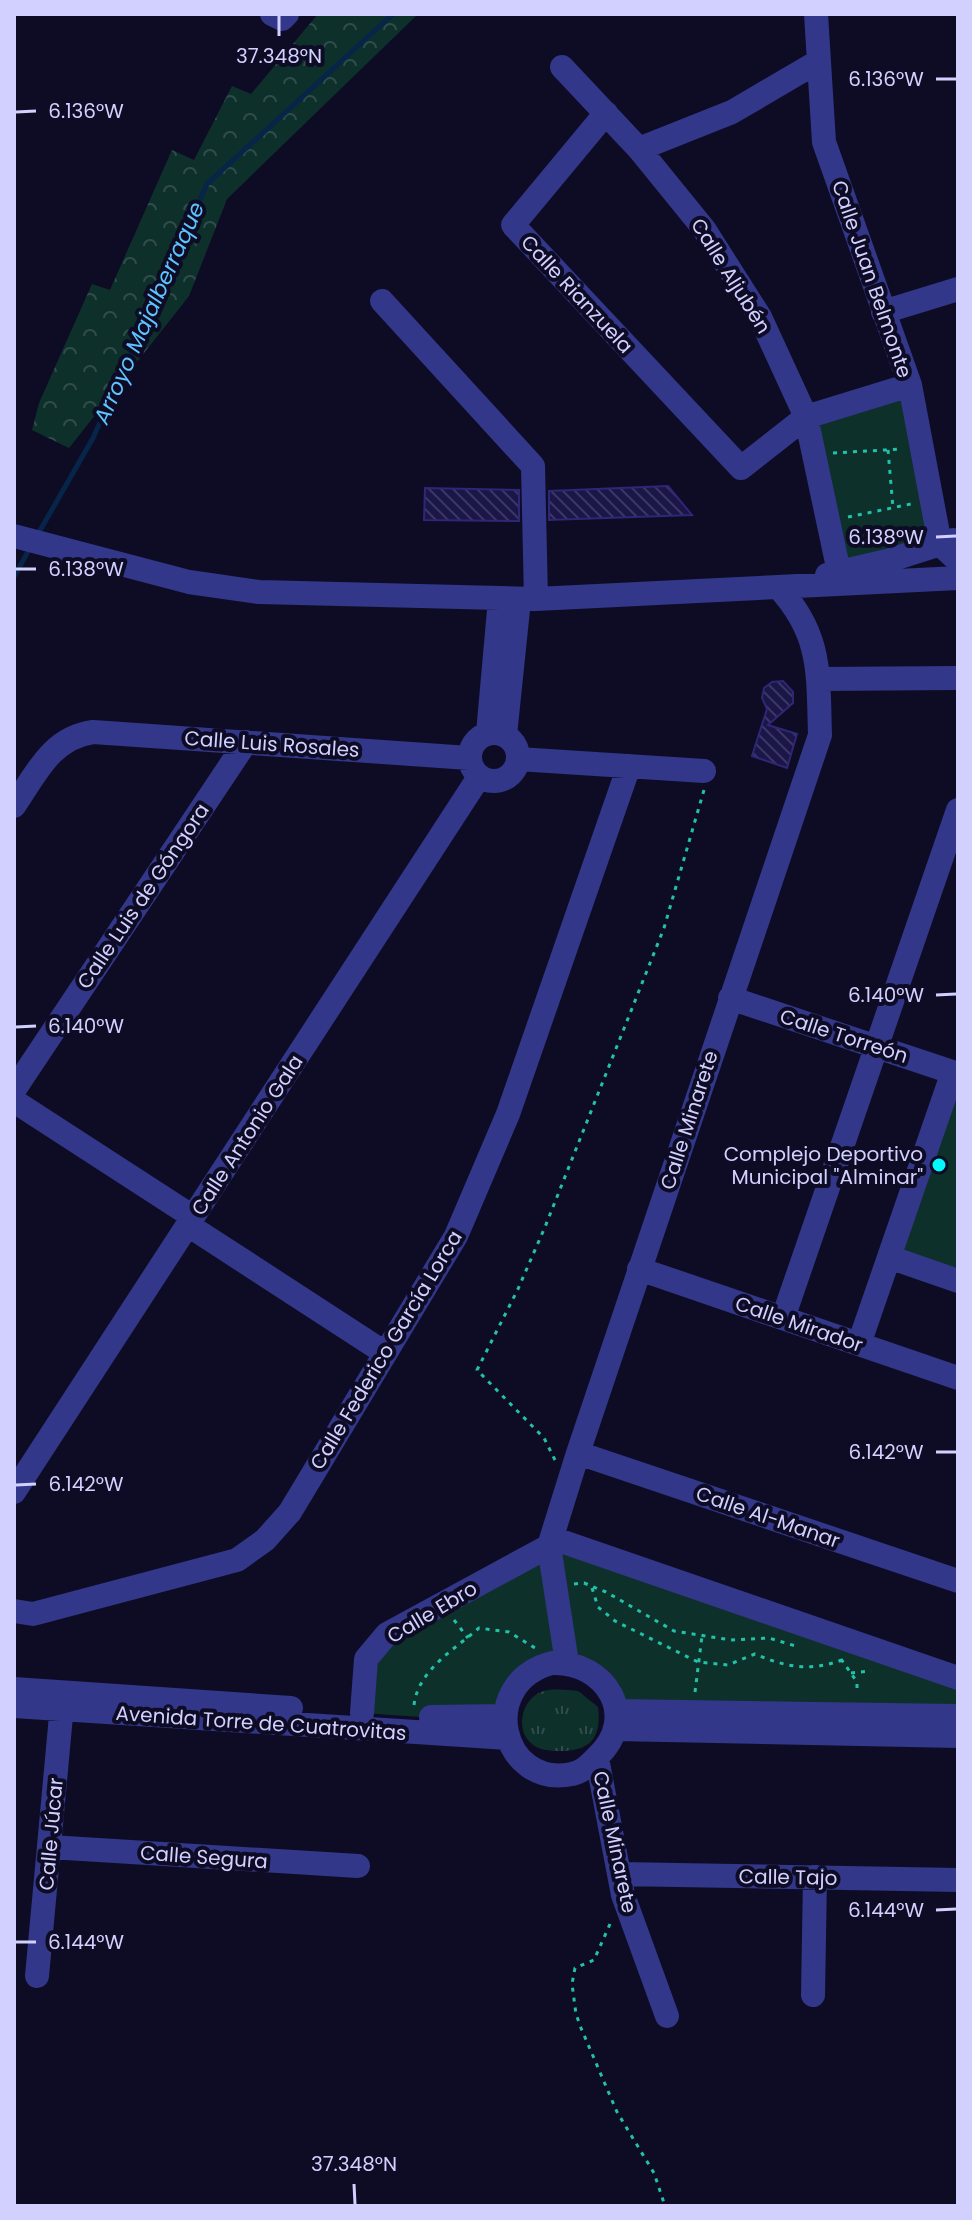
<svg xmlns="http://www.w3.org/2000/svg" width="972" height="2220" font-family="Poppins,sans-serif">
<defs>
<pattern id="grass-tufts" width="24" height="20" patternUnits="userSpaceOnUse" patternTransform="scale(2)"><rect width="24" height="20" fill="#0e302b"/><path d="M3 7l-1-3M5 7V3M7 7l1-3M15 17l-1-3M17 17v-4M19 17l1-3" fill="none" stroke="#304d4b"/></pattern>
<pattern id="forest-crowns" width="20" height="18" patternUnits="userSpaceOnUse" patternTransform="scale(2)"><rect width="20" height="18" fill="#0e302b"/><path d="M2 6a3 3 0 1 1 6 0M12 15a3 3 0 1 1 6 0" fill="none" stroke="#304d4b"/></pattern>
<pattern id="building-back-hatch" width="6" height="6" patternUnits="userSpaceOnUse" patternTransform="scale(2)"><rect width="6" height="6" fill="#1b1648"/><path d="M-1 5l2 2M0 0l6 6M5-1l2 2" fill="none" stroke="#3b3763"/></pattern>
</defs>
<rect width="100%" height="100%" fill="#0e0c25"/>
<path fill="url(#grass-tufts)" d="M 578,1691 L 598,1707 C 602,1741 588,1752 555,1751 C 547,1750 539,1750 532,1744 C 515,1731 521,1700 541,1692 C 551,1688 568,1690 578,1691 Z"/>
<path fill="url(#forest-crowns)" d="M 318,14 L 418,14 L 227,199 L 189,296 L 69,448 L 32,430 L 39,403 L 92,284 L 110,290 L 172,150 L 194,160 L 232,86 L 251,94 Z"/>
<path fill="#0e302b" d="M 910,385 L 940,544 L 839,572 L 806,417 Z
M 958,1074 L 958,1281 L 889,1257 Z
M 549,1546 L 958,1678 L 958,1716 L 616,1711 L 567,1663 L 507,1701 L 451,1719 L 362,1713 L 366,1659 Z"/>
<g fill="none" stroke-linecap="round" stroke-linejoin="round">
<path stroke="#062549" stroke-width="5" d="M 38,534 L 93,438 L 207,184 L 393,14
M 14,577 L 31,546"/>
</g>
<path fill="url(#building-back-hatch)" stroke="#2e2676" stroke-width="2" d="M 668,486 L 692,515 L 549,520 L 549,491 Z
M 425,488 L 519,490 L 519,521 L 424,520 Z
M 783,681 L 793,692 L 793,703 L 768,725 L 797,734 L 787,768 L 752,756 L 767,709 L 762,698 L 764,688 L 772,682 Z"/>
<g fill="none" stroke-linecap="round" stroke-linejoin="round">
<path stroke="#22c1a9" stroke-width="3" stroke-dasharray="4 6" stroke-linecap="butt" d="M 888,450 L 893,508
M 833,453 L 902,449
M 848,517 L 911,504
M 555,1460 L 544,1438 L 477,1370 L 518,1289 L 545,1227 L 664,928 L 704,790
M 574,1584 L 584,1583 L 606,1592 L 674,1631 L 731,1640 L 769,1638 L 799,1647
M 592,1588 L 598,1607 L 615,1621 L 698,1662 L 728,1665 L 755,1654 C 786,1667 809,1672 842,1660
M 454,1620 L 468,1638
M 841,1659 L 857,1682 L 857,1694
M 851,1673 L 871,1671
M 695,1692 L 702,1636
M 414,1705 C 418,1670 455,1649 479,1628 L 509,1632 L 535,1648
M 610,1924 L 594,1960 L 575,1968 L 572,1984 L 576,2014 L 581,2028 L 617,2112 L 654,2173 L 665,2206"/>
<path stroke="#323789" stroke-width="24" d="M 272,14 L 282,19 L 287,14
M 816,14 L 824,142 L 910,385 L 940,544 L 958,561
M 562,67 L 639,149 L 704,229 L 760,317 L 806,417 L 839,572
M 606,113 L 513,225 L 741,468 L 806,417 L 910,385
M 639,149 L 732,112 L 819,61
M 382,301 L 533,466 L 536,599
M 883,312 L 958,289
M 14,536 L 189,582 L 259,592 L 536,599 L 958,578
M 827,575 L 887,561 L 953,540
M 818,679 L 958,678
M470 757a24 24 0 1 1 48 0a24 24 0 1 1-48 0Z
M 488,733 L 500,599
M 505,735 L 519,600
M 518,759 L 704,771
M 14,806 C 36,774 51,738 93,732 L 469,758
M 730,998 L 958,1074
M 14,1090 L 246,742
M 14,1101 L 193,1217
M 188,1225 L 385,1353
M 889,1257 L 958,1281
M 639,1269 L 958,1378
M 783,1318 L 958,810
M 859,1344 L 953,1072
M 578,1453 L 958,1581
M 14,1492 L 479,777
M 552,1538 L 958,1678
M 14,1611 L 33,1614 L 237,1560 L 265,1540 L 290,1512 L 456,1236 L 508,1114 L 629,766
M 552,1663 C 606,1661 640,1717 597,1757 C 589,1765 584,1771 572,1774 C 501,1789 476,1683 552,1663 Z
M 567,1663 L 549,1546 L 578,1453 L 820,735 C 818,673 822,635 778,587
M 14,1689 L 291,1708
M 14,1706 L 508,1738
M 616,1711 L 958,1716
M 362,1713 L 366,1659 L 387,1634 L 549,1546
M 431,1717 L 504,1716
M 616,1729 L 958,1736
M 597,1758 L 623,1895 L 667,2016
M 50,1847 L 358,1866
M 619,1874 L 958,1880
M 37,1976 L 63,1694
M 813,1995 L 815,1877"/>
</g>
<path fill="none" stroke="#d1d0ff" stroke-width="3" d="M 279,16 L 279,36M 936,79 L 956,79M 16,112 L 36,111M 936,537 L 956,536M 16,569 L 36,569M 936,995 L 956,994M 16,1027 L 36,1026M 936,1452 L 956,1452M 16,1485 L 36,1484M 936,1910 L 956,1909M 16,1942 L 36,1942M 354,2184 L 355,2204"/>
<circle fill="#00f9fb" stroke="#0e0c25" stroke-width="3" cx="939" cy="1165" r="8"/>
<g text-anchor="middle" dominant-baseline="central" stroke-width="8" stroke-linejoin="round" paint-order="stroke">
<g font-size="20" fill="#d1d0ff" stroke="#0e0c25">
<text transform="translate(731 276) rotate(58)">Calle Aljubén</text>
<text transform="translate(872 279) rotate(71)">Calle Juan Belmonte</text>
<text transform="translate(577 294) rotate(47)">Calle Rianzuela</text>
<text transform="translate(272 744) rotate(4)">Calle Luis Rosales</text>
<text transform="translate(143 896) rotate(-56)">Calle Luis de Góngora</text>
<text transform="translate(844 1036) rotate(18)">Calle Torreón</text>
<text transform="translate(689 1120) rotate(-72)">Calle Minarete</text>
<text transform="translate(247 1135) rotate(-57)">Calle Antonio Gala</text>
<text transform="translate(799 1324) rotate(19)">Calle Mirador</text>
<text transform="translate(386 1350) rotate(-59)">Calle Federico García Lorca</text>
<text transform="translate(768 1517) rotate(19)">Calle Al-Manar</text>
<text transform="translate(432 1612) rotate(-31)">Calle Ebro</text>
<text transform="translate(261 1723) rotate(4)">Avenida Torre de Cuatrovitas</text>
<text transform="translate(51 1834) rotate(-85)">Calle Júcar</text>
<text transform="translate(615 1842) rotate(78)">Calle Minarete</text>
<text transform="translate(204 1857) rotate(4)">Calle Segura</text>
<text transform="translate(788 1877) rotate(1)">Calle Tajo</text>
</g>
<g font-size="20" fill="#d1d0ff" stroke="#0e0c25" text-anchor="end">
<text x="923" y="1154">Complejo Deportivo<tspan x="923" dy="23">Municipal "Alminar"</tspan></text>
</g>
<g font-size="22" font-style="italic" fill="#5ec3ff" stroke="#0e0c25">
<text transform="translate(149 313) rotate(-66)">Arroyo Majalberraque</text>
</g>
</g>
<g font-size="20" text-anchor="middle" fill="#d1d0ff" stroke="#0e0c25" stroke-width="8" stroke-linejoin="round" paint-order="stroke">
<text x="279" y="63">37.348°N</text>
<text x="886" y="86">6.136°W</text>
<text x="86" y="118">6.136°W</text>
<text x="886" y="544">6.138°W</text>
<text x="86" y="576">6.138°W</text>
<text x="886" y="1002">6.140°W</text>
<text x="86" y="1033">6.140°W</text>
<text x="886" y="1459">6.142°W</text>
<text x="86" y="1491">6.142°W</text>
<text x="886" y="1917">6.144°W</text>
<text x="86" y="1949">6.144°W</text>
<text x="354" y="2171">37.348°N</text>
</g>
<rect width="972" height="2220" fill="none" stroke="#d1d0ff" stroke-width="32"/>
</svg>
